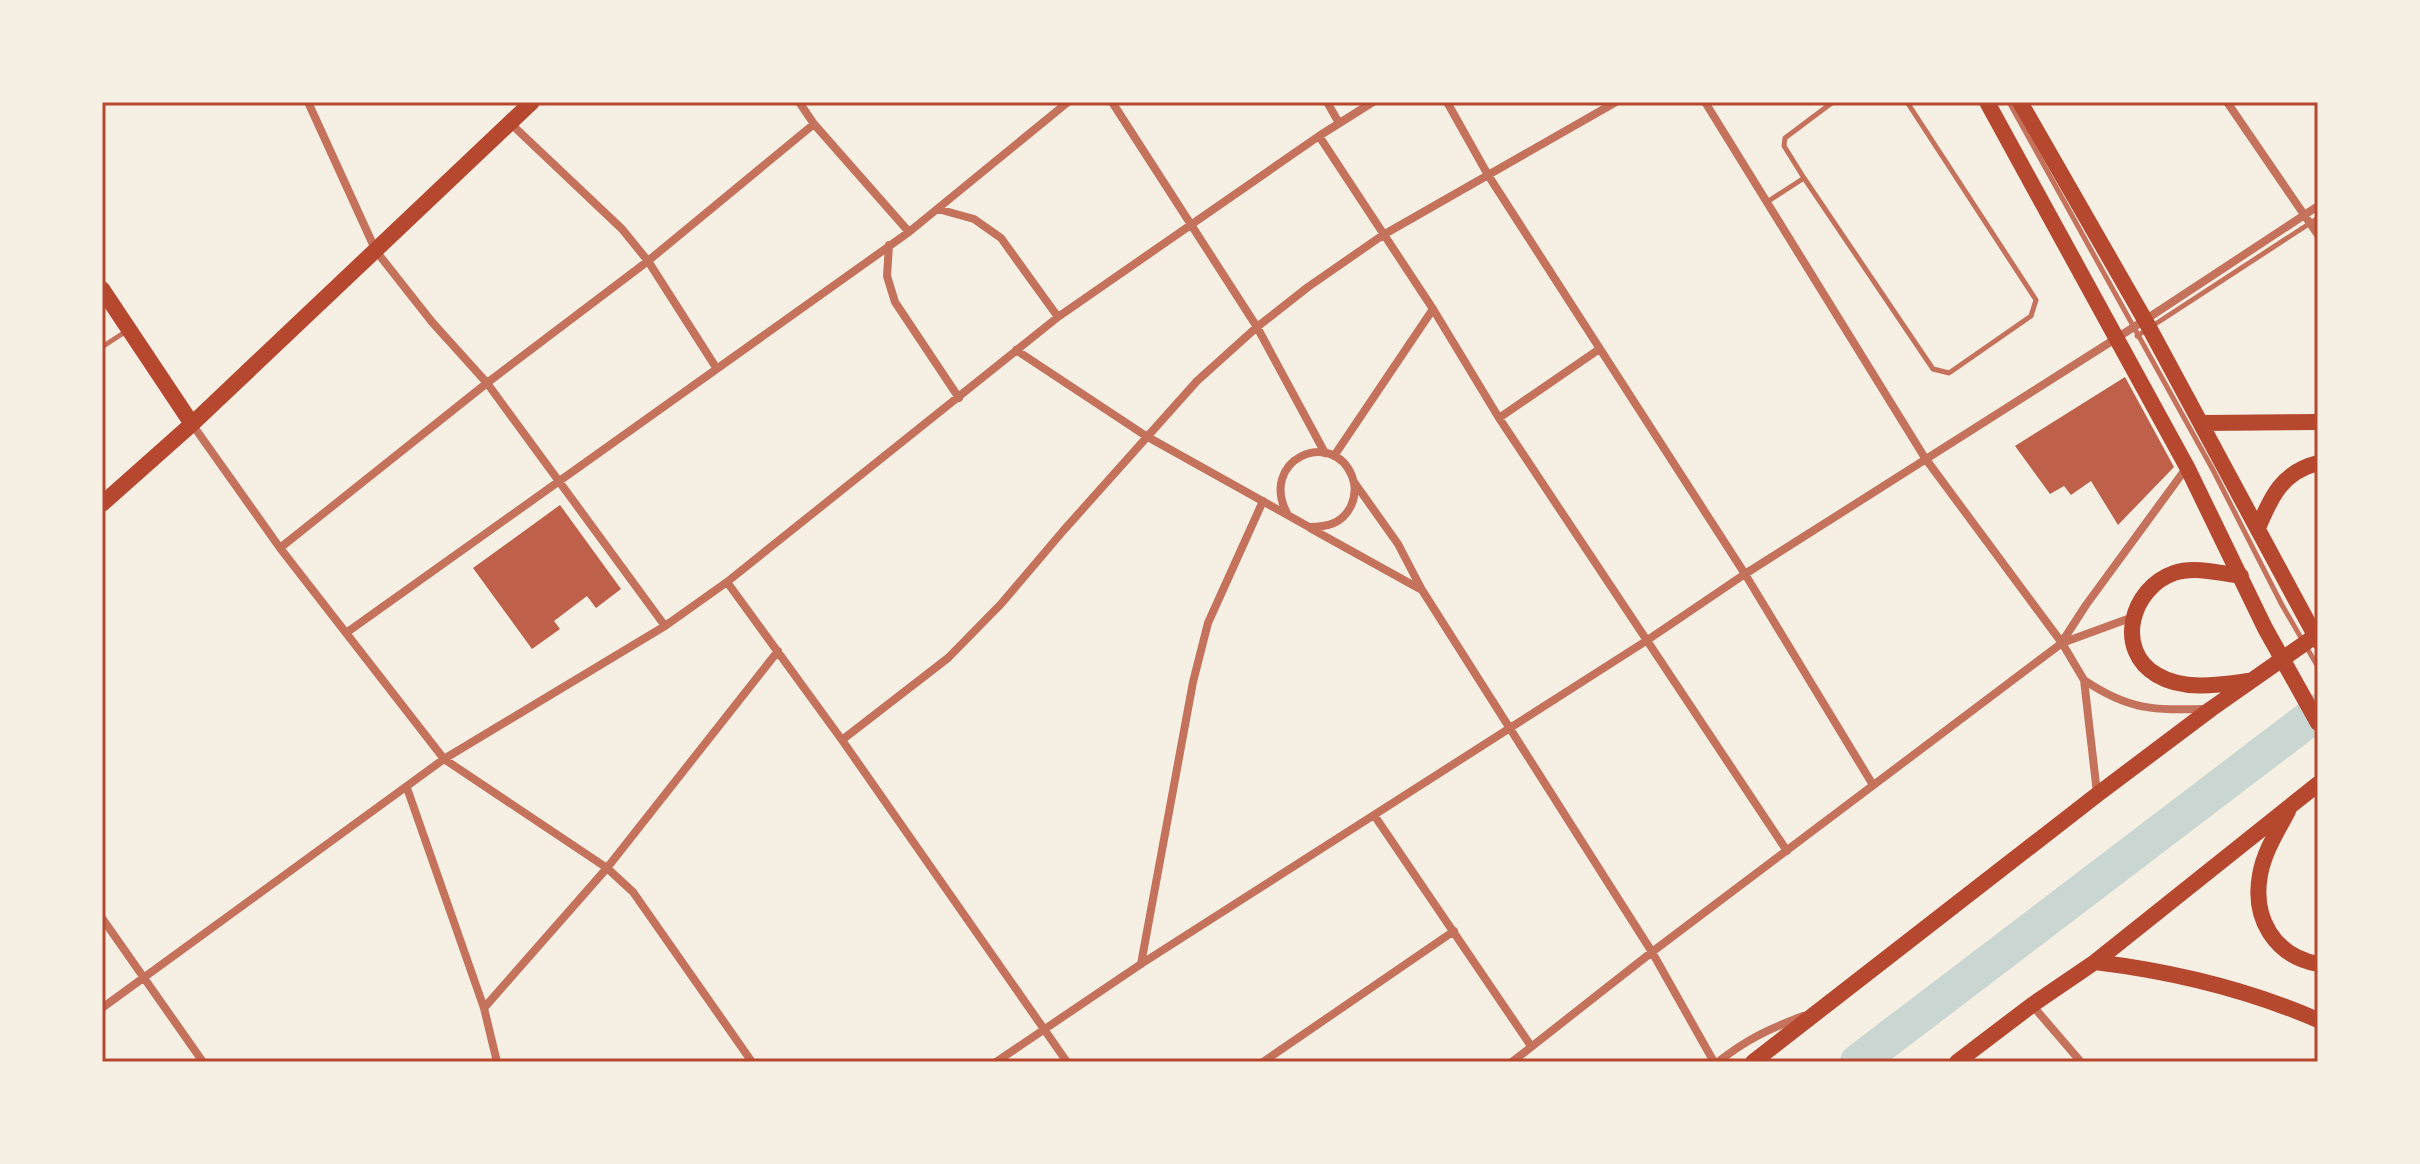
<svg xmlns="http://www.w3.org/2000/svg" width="2420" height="1164" font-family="'PT Sans Narrow',sans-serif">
<rect width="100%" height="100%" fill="#f6efe4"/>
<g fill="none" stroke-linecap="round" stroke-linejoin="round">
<path stroke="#c9d6d2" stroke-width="36" d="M 1858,1062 L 2318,712"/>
</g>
<path fill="#bf614a" d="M 2125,377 L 2174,467 L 2118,525 L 2091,481 L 2071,495 L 2064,486 L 2050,494 L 2015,446 Z
M 560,505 L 621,589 L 596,608 L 587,596 L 554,621 L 560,629 L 532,649 L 473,568 Z"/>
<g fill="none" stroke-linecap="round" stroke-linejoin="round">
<path stroke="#c5725c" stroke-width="5" d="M 2009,102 L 2213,470 L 2282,605 L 2318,667
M 1804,178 L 1784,146 L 1785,138 L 1833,102
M 1767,202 L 1804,178 L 1933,369 L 1949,373 L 2031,316 L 2036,300 L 1907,102
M 2137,336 L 2318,218
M 102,347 L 125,332"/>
<path stroke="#c5725c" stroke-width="8" d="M 308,102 L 376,251 L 432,322 L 487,383 L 665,626
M 799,102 L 814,124 L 909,232
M 1112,102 L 1257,327 L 1325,453
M 1327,102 L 1339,123
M 1447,102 L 1488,175 L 1745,574 L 1873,785
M 1705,102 L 1925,458 L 2062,643 L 2084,680 L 2097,793
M 2227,102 L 2318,235
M 510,123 L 622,229 L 648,261 L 717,369
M 1319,136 L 1433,309 L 1499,418 L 1787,851
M 938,209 L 974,219 L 1001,238 L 1058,317
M 889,245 L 887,276 L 895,302 L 959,398
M 1016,350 L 1146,436 L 1309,527 C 1327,527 1342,524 1351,506 C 1355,497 1356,486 1352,476 C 1332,427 1257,460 1288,515
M 1499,418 L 1598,350
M 192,424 L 280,548 L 444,759 L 607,868 L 633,892 L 752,1062
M 1334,456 L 1433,309
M 1354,482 L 1398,544 L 1422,590 L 1652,952 L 1714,1062
M 1310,528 L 1420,589
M 280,548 L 487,383 L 648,261 L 814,124
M 727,582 L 842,740 L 1067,1062
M 346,633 L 909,232 L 1068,102
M 2062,642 L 2086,605 L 2187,467
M 2084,680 C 2130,711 2154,710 2208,709
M 842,740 L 948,658 L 1001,604 L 1063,531 L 1197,381 L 1257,327 L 1308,287 L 1383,235 L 1616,102
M 407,788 L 484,1008 L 497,1062
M 1374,815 L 1531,1046
M 102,918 L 203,1062
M 1141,964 L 1193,682 L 1208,623 L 1263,501
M 2032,1005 L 2081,1062
M 102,1008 L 444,759 L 665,626 L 727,582 L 1058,317 L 1319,136 L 1373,102
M 484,1008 L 607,868 L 778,651
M 996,1062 L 1141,964 L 1646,641 L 1745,574 L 2145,320 L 2318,206
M 1263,1062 L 1454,931
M 1512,1062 L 1652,952 L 2062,643 L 2133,617
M 1718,1062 C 1747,1039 1769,1029 1803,1016"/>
<path stroke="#b5482f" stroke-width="16" d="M 102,289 L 192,424
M 102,504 L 192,424 L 532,102"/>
<path stroke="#b5482f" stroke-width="16" d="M 1987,102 L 2187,467 L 2265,628 L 2318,723
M 2020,102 L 2145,320 L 2318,641
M 2201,423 L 2318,422
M 2258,528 C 2271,497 2282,472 2318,463
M 2241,576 C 2220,573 2194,566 2174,573 C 2131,588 2114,650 2157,675 C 2184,691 2219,685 2248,681
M 2288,811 C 2277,832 2264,852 2260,875 C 2252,919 2275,956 2318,964
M 2095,962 C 2169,971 2249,990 2318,1020
M 1753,1062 L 2098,794 L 2211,709 L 2318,634
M 1957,1062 L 2032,1005 L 2095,962 L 2318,784"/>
</g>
<rect width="2420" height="1164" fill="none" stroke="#f6efe4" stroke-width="208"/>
<rect x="104" y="104" width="2212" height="956" fill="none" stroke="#b5482f" stroke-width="3"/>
</svg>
